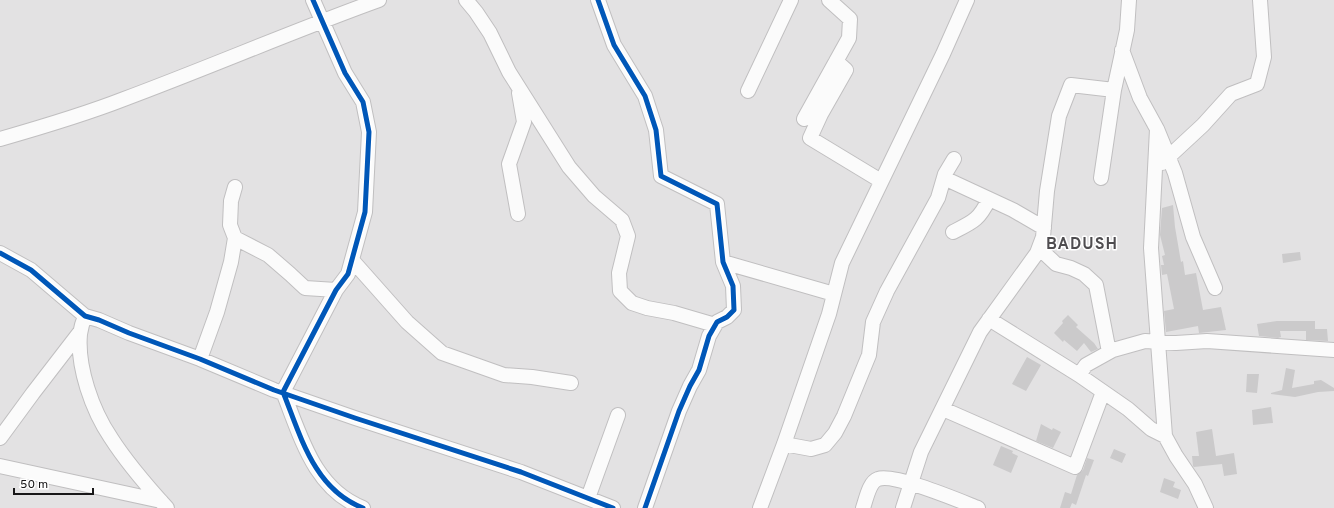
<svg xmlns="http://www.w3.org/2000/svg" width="1334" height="508" font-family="Overpass,sans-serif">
<rect width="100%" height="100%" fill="#e3e2e3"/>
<path fill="#cbcacb" d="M 1173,205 L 1175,227 L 1181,262 L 1183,261 L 1185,275 L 1196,273 L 1203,310 L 1221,307 L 1226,330 L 1199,333 L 1198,326 L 1166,332 L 1164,311 L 1174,309 L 1167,274 L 1162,275 L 1161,265 L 1164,265 L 1162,256 L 1165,255 L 1160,235 L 1162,208 Z
M 1300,252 L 1301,260 L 1283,263 L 1282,254 Z
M 1068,315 L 1078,325 L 1076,327 L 1094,343 L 1098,349 L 1091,352 L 1084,343 L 1077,351 L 1064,340 L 1063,342 L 1054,333 L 1063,323 L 1062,321 Z
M 1277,321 L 1315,321 L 1315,329 L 1327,329 L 1328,341 L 1306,340 L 1306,331 L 1280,331 L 1281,337 L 1278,338 L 1259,336 L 1257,324 Z
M 1027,357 L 1041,365 L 1026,391 L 1012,384 Z
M 1286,368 L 1295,370 L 1292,388 L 1314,384 L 1314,381 L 1321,380 L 1334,388 L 1334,391 L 1318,392 L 1295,397 L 1271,394 L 1271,393 L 1282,390 Z
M 1247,374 L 1259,374 L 1257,393 L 1246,392 Z
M 1271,407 L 1273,423 L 1253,425 L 1252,410 Z
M 1041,424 L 1052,430 L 1053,428 L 1061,432 L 1053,448 L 1036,441 Z
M 1212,429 L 1216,456 L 1234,453 L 1237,474 L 1224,476 L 1222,464 L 1194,467 L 1193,466 L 1192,456 L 1199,456 L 1196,432 Z
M 1001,446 L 1013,451 L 1012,453 L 1018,456 L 1011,473 L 993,465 Z
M 1114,449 L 1126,454 L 1122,463 L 1110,458 Z
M 1087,458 L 1094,460 L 1088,476 L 1086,475 L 1076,505 L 1072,503 L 1070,508 L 1060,508 L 1065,492 L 1071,494 L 1077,475 L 1083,470 Z
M 1164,478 L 1175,482 L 1173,487 L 1181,490 L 1178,499 L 1160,492 Z"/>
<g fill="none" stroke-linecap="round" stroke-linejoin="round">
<g stroke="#c0bfc0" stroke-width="16">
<path id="minor" d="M 313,0 L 345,73 L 363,102 L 369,132 L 365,212 L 348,274 L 336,290 L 283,392 C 301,437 314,489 363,508
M 466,0 L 476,12 L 490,33 L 509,72 L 569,167 L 594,196 L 622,220 L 628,236 L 619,273 L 620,291 L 632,303 L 647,308 L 674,313 L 715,325
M 598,0 L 614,45 L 645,96 L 656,130 L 661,176 L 717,204 L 723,262 L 733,286 L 734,310 L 727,317 L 717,322 L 709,336 L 699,370 L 690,386 L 679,411 L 645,508
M 1122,50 L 1140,98 L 1157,129 L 1175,173 L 1193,237 L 1215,288
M 836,61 L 846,70 L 821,114 L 810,138 L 881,181
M 748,91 L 791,0
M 804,119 L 849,38 L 850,19 L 829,0
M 1157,129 L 1151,248 L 1165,436 L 1176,456 L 1195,484 L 1206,508
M 0,139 C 42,127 83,115 124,99 C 210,67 293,31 379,0
M 1162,163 L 1203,125 L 1231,94 L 1257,84 L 1264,57 L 1260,0
M 944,178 L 1013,210 L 1044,228
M 1101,178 L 1114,90 L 1127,30 L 1129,0
M 518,214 L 509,164 L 524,122 L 519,93
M 953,232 C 973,222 979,220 989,199
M 235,238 L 268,255 L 290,274 L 305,288 L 336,290
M 1039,248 L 1056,264 L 1071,268 L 1084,274 L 1096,285 L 1109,352
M 0,253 L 31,270 L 85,316 L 99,320 L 129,333 L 200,359 L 274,390 L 355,418 L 521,472 L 613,508
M 352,260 L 407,322 L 442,353 L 504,375 L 532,377 L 571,383
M 723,262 L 834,294
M 85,316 C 83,321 81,328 80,334 C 77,367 92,410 111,438 C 127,463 147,486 167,508
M 989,319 L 1079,375 L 1128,409 L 1151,429 L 1165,436
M 200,359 L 217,312 L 231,262 L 235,238 L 230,225 L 231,201 L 235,187
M 1079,375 L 1086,365 L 1113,350 L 1145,341 L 1176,343 L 1207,341 L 1334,350
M 943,409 L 1075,467 L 1103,392
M 0,438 L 33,393 L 80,332
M 784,444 L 811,449 L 825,445 L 835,433 L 844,416 L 869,355 L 873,322 L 887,291 L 938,198 L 945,174 L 954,159
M 0,466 L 161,501
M 588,498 L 618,415
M 760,508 L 784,444 L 829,314 L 842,263 L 943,54 L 967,0
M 863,508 C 866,500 869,482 878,479 C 894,473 960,501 978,508
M 903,508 L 921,452 L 980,332 L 1037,253 L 1043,237 L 1047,191 L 1059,116 L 1071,85 L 1114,90"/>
</g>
<use href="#minor" stroke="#fbfbfb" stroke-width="14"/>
<g stroke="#fff" stroke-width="8">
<path id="cycleway" d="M 313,0 L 345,73 L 363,102 L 369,132 L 365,212 L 348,274 L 336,290 L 283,392 C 301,437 314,489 363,508
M 598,0 L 614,45 L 645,96 L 656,130 L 661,176 L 717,204 L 723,262 L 733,286 L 734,310 L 727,317 L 717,322 L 709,336 L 699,370 L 690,386 L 679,411 L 645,508
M 0,253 L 31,270 L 85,316 L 99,320 L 129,333 L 200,359 L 274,390 L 355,418 L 521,472 L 613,508"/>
</g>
<use href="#cycleway" stroke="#0057b8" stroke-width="5"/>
</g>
<g text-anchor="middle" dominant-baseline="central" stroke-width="3" stroke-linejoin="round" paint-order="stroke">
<g font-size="16" font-weight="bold" letter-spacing="1" fill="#4f4d50" stroke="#fff">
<text x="1082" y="245">BADUSH</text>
</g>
</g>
<path d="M14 488v6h79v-6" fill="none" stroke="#181718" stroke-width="2"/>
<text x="20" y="488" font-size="12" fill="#181718" stroke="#ffffff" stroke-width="3" paint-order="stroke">50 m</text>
</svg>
